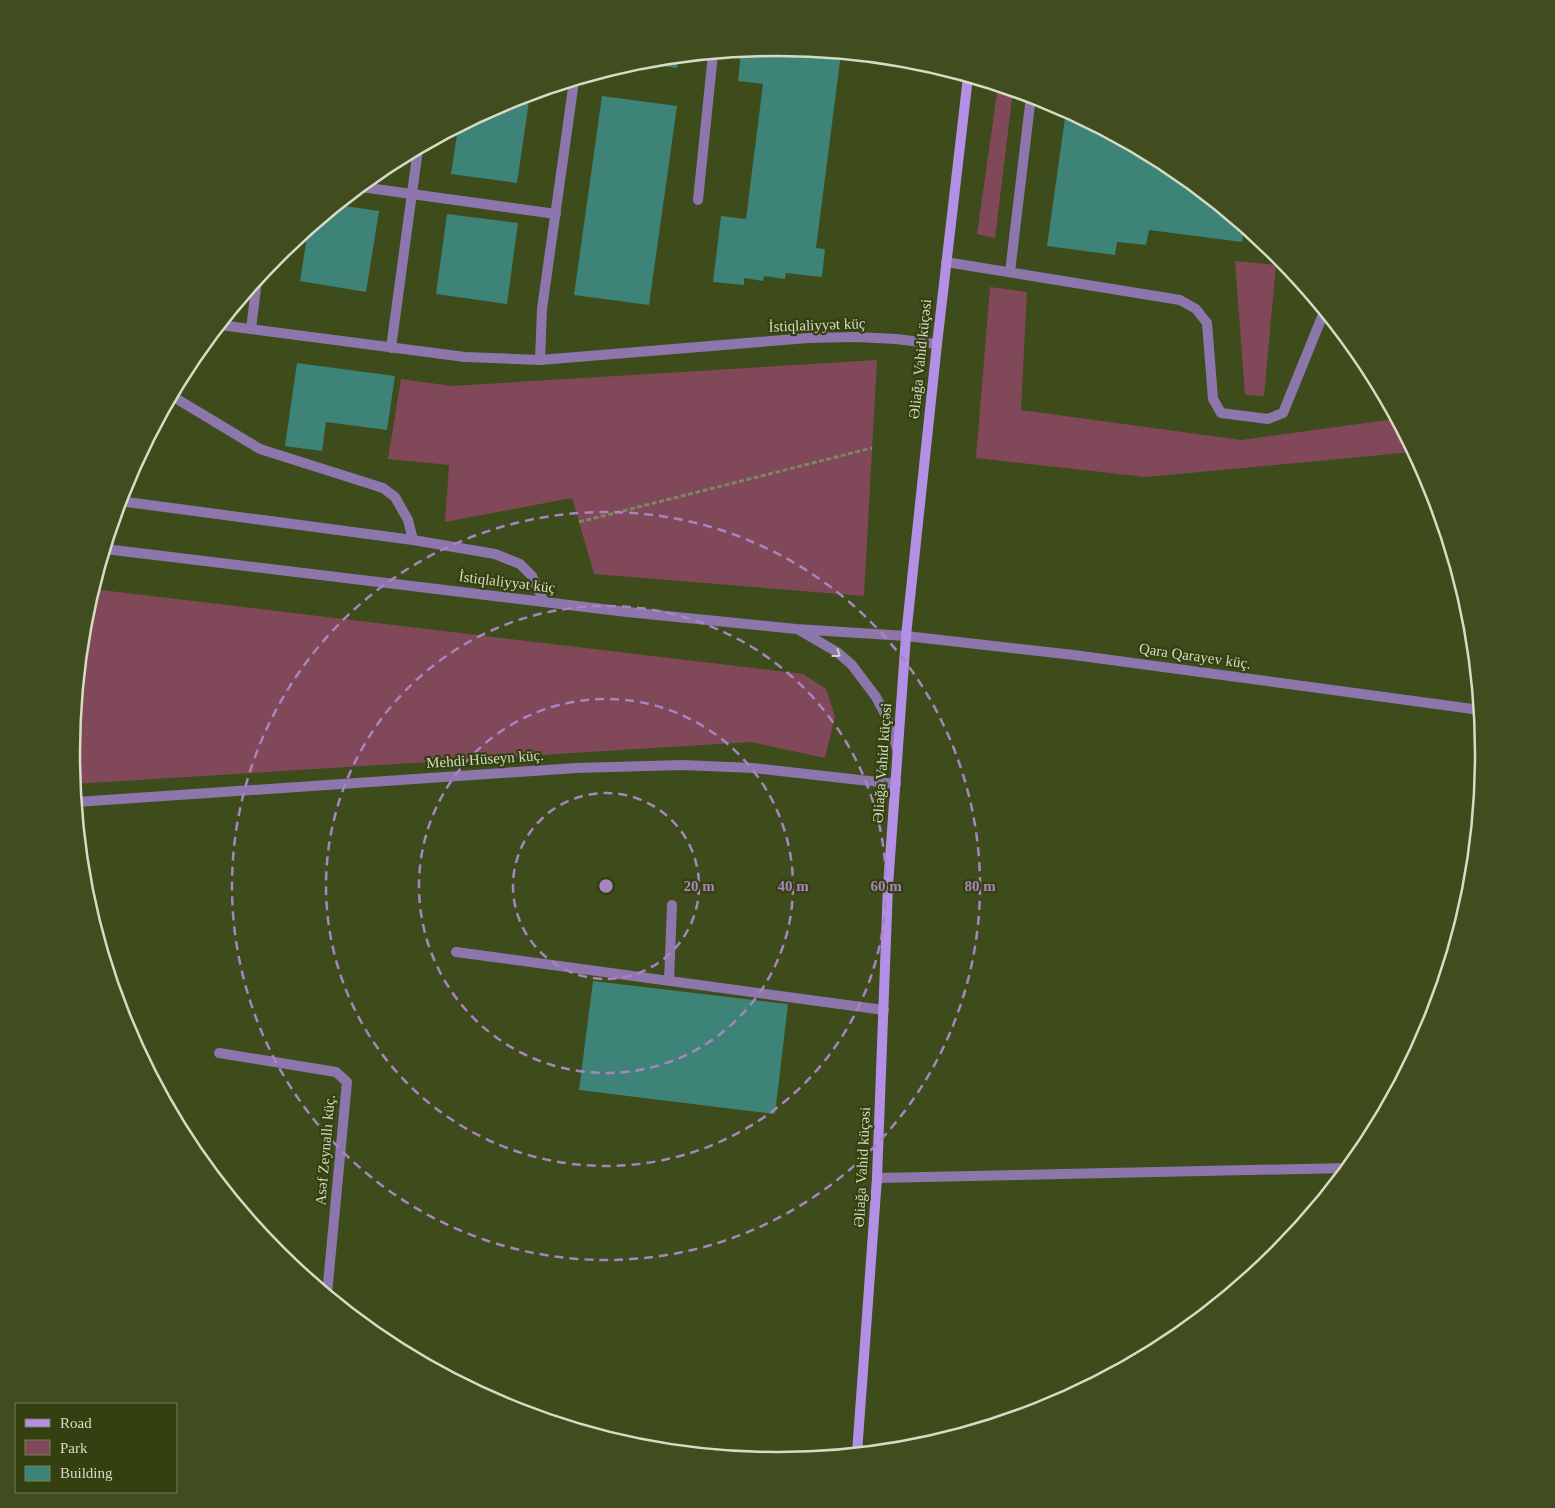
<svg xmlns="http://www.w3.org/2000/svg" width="1555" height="1508" font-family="'Times New Roman',serif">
<rect width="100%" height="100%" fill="#3e4b1b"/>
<path fill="#804858" d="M 998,86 L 1013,91 L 995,238 L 977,234 Z
M 1235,261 L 1276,265 L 1264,396 L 1245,395 Z
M 990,287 L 1027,292 L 1021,410 L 1241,440 L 1395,419 L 1413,452 L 1146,477 L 976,458 Z
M 877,360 L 864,596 L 594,574 L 572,498 L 445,522 L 449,465 L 388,459 L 401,379 L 452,386 Z
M 93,589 L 803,674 L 826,689 L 835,716 L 825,758 L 751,742 L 74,784 L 71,754 L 85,616 Z"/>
<path fill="#3e8378" d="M 778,48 L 841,54 L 816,248 L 825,249 L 822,277 L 786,273 L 785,279 L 764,276 L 763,281 L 744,278 L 744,285 L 713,282 L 721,216 L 746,219 L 763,84 L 738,81 L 741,51 Z
M 679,57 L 677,68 L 637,62 L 640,61 Z
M 530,94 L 517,183 L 451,174 L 458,128 L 507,101 Z
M 602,96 L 677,106 L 649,305 L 574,295 Z
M 1066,111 L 1170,167 L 1244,228 L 1242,242 L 1149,230 L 1146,245 L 1117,242 L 1115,255 L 1047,246 Z
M 338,205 L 379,211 L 366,292 L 300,281 L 308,230 Z
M 447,214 L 518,223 L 507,304 L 436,294 Z
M 297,363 L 395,376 L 387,430 L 326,422 L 322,451 L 285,446 Z
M 593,981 L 788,1004 L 775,1114 L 579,1090 Z"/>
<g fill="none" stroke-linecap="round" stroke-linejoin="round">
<path stroke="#7c8760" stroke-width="3" stroke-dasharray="5 2.5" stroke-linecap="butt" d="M 579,522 L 872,448"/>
<path stroke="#8c76ac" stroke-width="10" d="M 361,187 L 556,214
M 698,200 L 713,54
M 946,262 L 1180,300 L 1196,309 L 1207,323 L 1213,399 L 1221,413 L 1268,419 L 1283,413 L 1324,312
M 1010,272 L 1031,96
M 251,329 L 257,280
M 391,348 L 418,149
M 540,360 L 542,309 L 574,81
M 172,396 L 260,449 L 383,488 L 395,497 L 408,520 L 413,540 L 495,554 L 520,564 L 532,576 L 544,602
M 119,501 L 413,540
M 456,952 L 884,1010
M 669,981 L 672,905"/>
<path stroke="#8c76ac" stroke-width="10" d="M 220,325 L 465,357 L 540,360 L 808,338 L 856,337 L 896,339 L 937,344
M 105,549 L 627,612 L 796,629 L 906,636 L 1074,655 L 1480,710
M 799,630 L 837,652 L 852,665 L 876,697 L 888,720 L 897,749
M 76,802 L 576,768 L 682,765 L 753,768 L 896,784
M 219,1053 L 336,1072 L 347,1082 L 327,1294
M 877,1178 L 1347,1168"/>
<path stroke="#b390e6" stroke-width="10" d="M 857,1453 L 877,1178 L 888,886 L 906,636 L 937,344 L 968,77"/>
</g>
<defs><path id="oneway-chevron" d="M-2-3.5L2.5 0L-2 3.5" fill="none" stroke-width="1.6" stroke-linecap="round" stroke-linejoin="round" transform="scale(1.25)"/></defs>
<use stroke="#d0d8c2" href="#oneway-chevron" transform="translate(837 654) rotate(36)"/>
<g fill="none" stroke="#a884c1" stroke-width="2.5" stroke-dasharray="9 6">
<circle cx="606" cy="886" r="93"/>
<circle cx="606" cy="886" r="187"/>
<circle cx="606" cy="886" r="280"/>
<circle cx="606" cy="886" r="374"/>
</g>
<g text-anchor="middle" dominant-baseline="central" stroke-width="4.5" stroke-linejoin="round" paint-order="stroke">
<g font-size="15" fill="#d4ddc3" stroke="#344010">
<text transform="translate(817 325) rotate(-2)">İstiqlaliyyət küç</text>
<text transform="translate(920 359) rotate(-84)">Əliağa Vahid küçəsi</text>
<text transform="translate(507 582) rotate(7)">İstiqlaliyyət küç</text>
<text transform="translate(1195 656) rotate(8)">Qara Qarayev küç.</text>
<text transform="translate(485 759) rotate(-4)">Mehdi Hüseyn küç.</text>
<text transform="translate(882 763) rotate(-86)">Əliağa Vahid küçəsi</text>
<text transform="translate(325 1150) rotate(-85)">Asəf Zeynallı küç.</text>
<text transform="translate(862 1167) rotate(-87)">Əliağa Vahid küçəsi</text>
</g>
</g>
<path d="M0 0H1555V1508H0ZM777 56H778A697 697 0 0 1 1475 753V755A697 697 0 0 1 778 1452H777A697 697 0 0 1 80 755V753A697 697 0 0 1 777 56Z" fill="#414d1e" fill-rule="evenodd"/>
<path fill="none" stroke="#d4ddc3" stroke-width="2.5" d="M777 56H778A697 697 0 0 1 1475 753V755A697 697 0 0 1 778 1452H777A697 697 0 0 1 80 755V753A697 697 0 0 1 777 56Z"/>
<circle cx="606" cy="886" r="8" fill="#a884c1" stroke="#344010" stroke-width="2.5"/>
<g font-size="15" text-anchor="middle" font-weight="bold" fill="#a884c1" stroke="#344010" stroke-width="4.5" stroke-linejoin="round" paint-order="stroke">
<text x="699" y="891">20 m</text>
<text x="793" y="891">40 m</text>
<text x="886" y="891">60 m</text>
<text x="980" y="891">80 m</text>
</g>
<rect x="15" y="1403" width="162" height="90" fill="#344010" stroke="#747f58"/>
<rect x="25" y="1419" width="25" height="8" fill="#b390e6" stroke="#747f58"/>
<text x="60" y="1428" font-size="15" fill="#d4ddc3">Road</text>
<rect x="25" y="1440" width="25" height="15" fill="#804858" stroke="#747f58"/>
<text x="60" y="1453" font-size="15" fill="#d4ddc3">Park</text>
<rect x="25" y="1466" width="25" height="15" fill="#3e8378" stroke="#747f58"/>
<text x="60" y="1478" font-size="15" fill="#d4ddc3">Building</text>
</svg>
